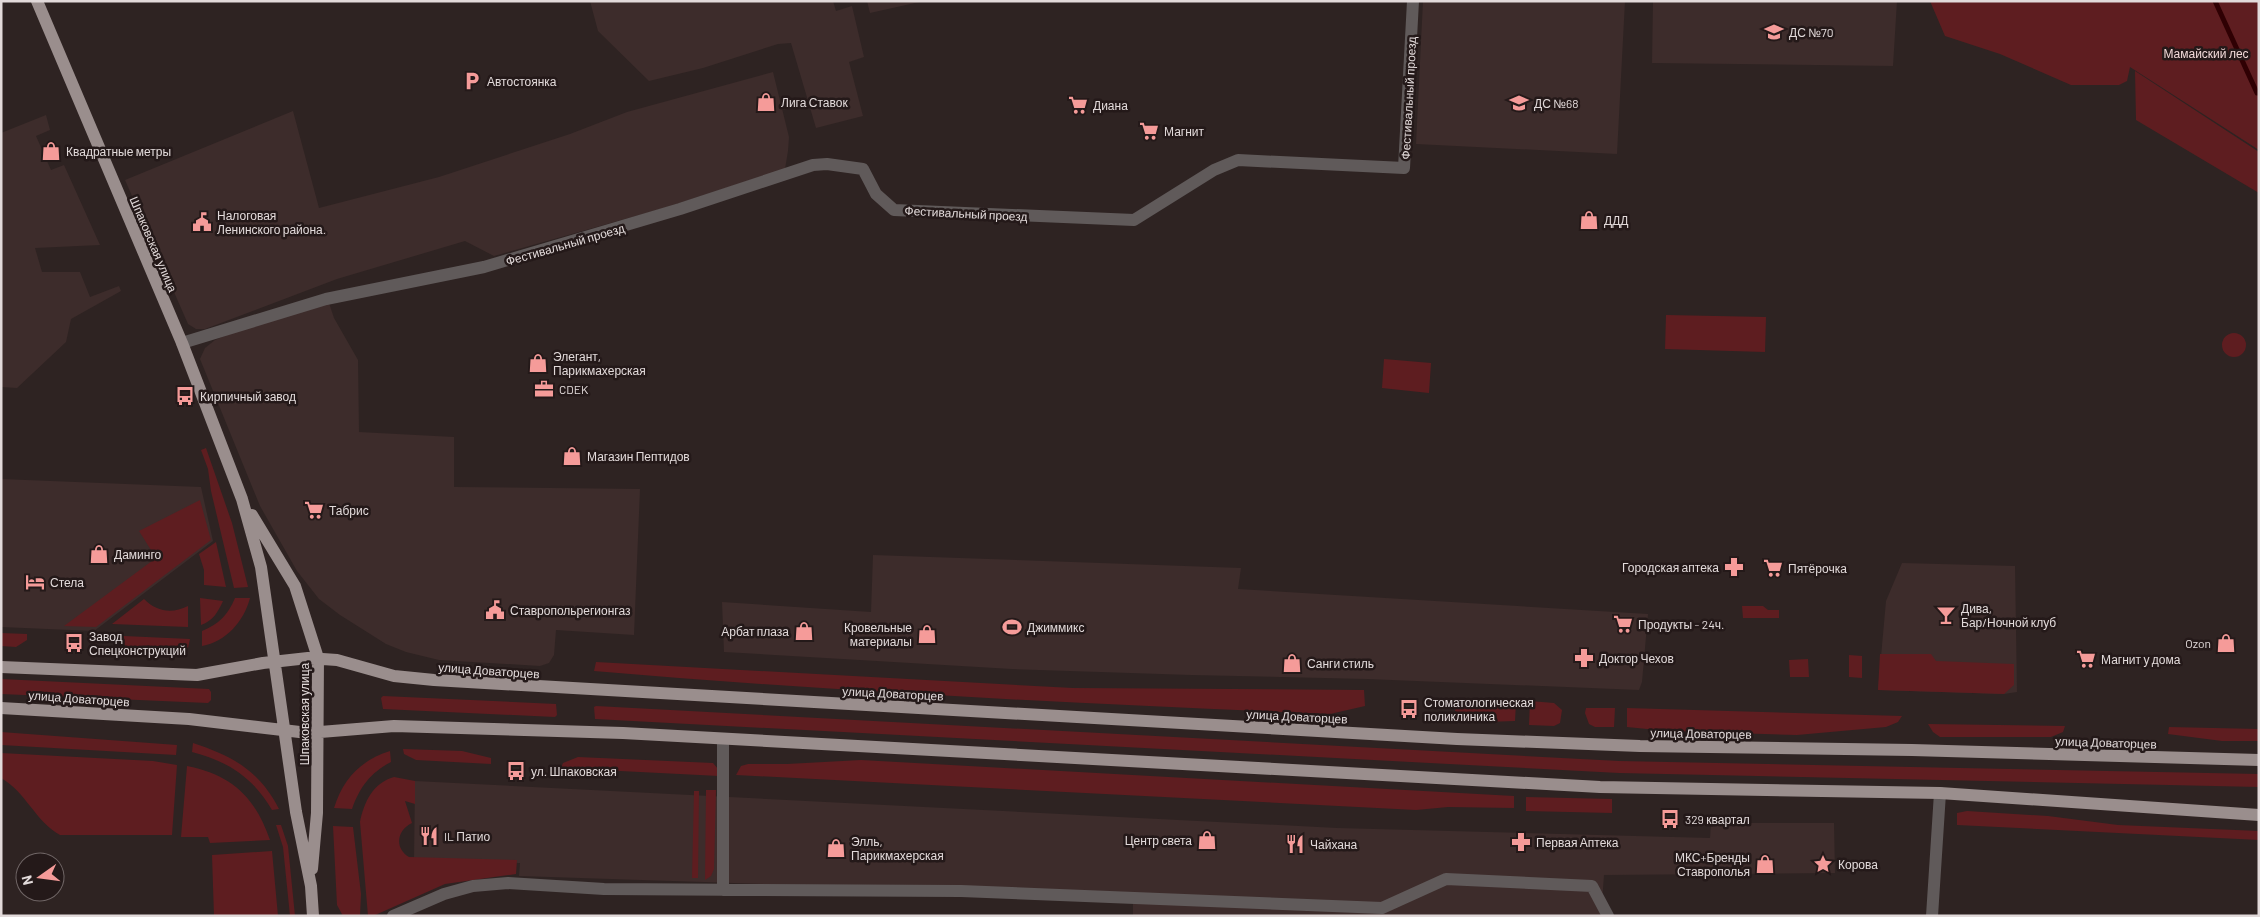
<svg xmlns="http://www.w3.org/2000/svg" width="2260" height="917" font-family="Barlow,sans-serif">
<rect width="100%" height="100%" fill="#2e2322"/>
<path fill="#3d2c2b" d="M 590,1 L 833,1 L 836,11 L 852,6 L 864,57 L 849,62 L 863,116 L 816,128 L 791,43 L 778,44 L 703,68 L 649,81 L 598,31 Z
M 867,1 L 924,1 L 870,13 Z
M 1423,1 L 1625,1 L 1617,154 L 1416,144 Z
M 1653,1 L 1897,1 L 1893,66 L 1652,63 Z
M 773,72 L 789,137 L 788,151 L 785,169 L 664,208 L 494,256 L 465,241 L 337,279 L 205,329 L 196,329 L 188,324 L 125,180 L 293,111 L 319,208 L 439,177 L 570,134 L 627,112 Z
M 46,115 L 50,130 L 36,136 L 51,170 L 64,165 L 100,245 L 35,248 L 42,272 L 80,272 L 90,297 L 119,286 L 121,291 L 71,319 L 66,342 L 17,388 L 1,387 L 1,133 Z
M 329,303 L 334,318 L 358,360 L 359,432 L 454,437 L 454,487 L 640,489 L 634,635 L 556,630 L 554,655 L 549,663 L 540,666 L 439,660 L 406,652 L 386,644 L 340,615 L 319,599 L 297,571 L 260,506 L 200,359 L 205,348 L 215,340 L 258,322 Z
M 1,479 L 201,487 L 213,541 L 94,631 L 1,627 Z
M 873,555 L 1241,568 L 1238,589 L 1648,614 L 1642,682 L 1639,690 L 1367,679 L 1191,675 L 1012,669 L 724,652 L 722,602 L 871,612 Z
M 1902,563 L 2015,566 L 2017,692 L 2004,694 L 1878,690 L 1886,601 Z
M 415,781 L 1337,828 L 1710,838 L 1711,823 L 1834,823 L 1835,873 L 1604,875 L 1601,916 L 1133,916 L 1133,896 L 519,876 L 520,863 L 414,861 Z"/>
<path fill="#5e1d20" d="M 1930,1 L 2259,1 L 2259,150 L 2130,67 L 2127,81 L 2119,85 L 2071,85 L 2000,54 L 1945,36 Z
M 2135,71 L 2259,152 L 2259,193 L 2136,120 Z
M 1666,315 L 1766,317 L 1765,352 L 1665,349 Z
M2222 345a12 12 0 1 1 24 0a12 12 0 1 1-24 0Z
M 1384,359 L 1431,363 L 1429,393 L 1382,388 Z
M 206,448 L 232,523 L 248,587 L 234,588 L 211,491 L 208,469 L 201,450 Z
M 200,500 L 211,540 L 96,627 L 64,626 L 156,558 L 139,531 Z
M 216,542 L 226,587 L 204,585 L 204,570 L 199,554 Z
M 200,598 L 223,601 C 218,612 213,621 201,625 Z
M 235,598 L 250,598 C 244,621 226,642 202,646 L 202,631 C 219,624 228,615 235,598 Z
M 144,599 C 157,612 172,614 188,606 L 188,627 L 112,624 Z
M 1742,606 L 1763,606 L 1768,610 L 1779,610 L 1779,618 L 1743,618 Z
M 1,633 L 27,634 L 27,640 L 16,647 L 1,646 Z
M 102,635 L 190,639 L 188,648 L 137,650 L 119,643 L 97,641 Z
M 1880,654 L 1931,654 L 1936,661 L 2014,664 L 2014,685 L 2004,694 L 1878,690 Z
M 1849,655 L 1862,656 L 1862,678 L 1849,677 Z
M 1808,659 L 1809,677 L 1790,677 L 1789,660 Z
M 596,662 L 1073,688 L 1364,690 L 1365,706 L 1330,714 C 1084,704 839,692 594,671 Z
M 1,679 L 209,689 L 211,692 L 211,700 L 208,703 L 1,694 Z
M 383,696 L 556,704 L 557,715 L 555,717 L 383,709 L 381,698 Z
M 1456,700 L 1516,703 L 1515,721 L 1485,722 L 1455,711 Z
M 1530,701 L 1554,703 L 1562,710 L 1560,723 L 1554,726 L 1529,725 Z
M 596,706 L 1619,761 L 2259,774 L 2259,787 L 1619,773 L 595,719 L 594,707 Z
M 1586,708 L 1615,708 L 1614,727 L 1595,727 L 1589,724 L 1585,713 Z
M 1627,708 L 1902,716 L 1898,722 L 1886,727 L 1797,735 L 1667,731 L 1627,727 Z
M 1928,724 L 2065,726 L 2063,732 L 2051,737 L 1940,737 L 1933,732 Z
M 2169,727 L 2259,729 L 2259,741 L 2222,741 L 2168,734 Z
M 1,732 L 177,745 L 176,755 L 1,745 Z
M 193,743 C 232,756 259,770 279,809 L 272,810 C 253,777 227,761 192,752 Z
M 403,749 L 462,751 L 491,758 L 491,764 L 416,760 L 404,754 Z
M 390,751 L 391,762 C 370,773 360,787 352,809 L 334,808 C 343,779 361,760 390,751 Z
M 1,753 L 153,761 L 177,765 L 172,835 L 60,835 C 36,822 25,791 1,778 Z
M 578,757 L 713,763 L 718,769 L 719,776 L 561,768 L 563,763 Z
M 861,760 L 1514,796 L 1514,808 L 1448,807 L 1416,810 L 736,775 L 741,766 L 748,764 L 787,764 Z
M 187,766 C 232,775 255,797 270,840 L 210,843 L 208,837 L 181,837 Z
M 394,777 L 415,781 L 415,804 L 405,801 L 412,823 C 397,830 394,848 409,857 L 517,860 L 516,874 L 445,884 L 373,916 L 368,916 L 360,822 C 364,802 373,783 394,777 Z
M 706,790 L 716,790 L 714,869 L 711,876 L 705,880 Z
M 694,791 L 699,791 L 698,878 L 692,878 Z
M 1526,797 L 1612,799 L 1612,813 L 1526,811 Z
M 1967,811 L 2048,816 L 2118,825 L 2259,831 L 2259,840 L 1957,825 L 1957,813 Z
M 276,825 L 281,825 L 288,846 L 295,916 L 290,916 L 283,847 Z
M 333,826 L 353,827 L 361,894 L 360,916 L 343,916 L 337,905 Z
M 272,851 L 278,916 L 214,916 L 212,855 Z"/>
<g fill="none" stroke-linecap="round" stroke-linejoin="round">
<path stroke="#2f0003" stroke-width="5" d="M 2215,1 L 2257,93"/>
<path stroke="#605a5a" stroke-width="12" d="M 182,343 L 326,299 L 484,267 L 680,209 L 813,165 L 827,164 L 863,169 L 876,194 L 894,210 L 1134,220 L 1214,170 L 1238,160 L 1404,168 L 1413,1
M 723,890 L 723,739
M 393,916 L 444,894 L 473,886 L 508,883 L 604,889 L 961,891 L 1382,908 L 1446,879 L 1592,886 L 1608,916
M 1932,916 L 1940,793"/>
<path stroke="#9a8e8d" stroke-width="12" d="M 37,1 L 182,343 L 242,499 L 261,567 L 296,812 L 311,886 L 313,916
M 252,515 L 295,586 L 318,658 L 317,813 L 312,869
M 1,667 L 197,675 L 263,663 L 308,658 L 337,660 L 394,676 L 434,680 L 1457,739 L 1640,746 L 1912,750 L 2259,760
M 1,708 L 189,719 L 308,733 L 394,726 L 623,733 L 1600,787 L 1940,793 L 2259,815"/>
</g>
<defs>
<g id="school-bare" transform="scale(1.5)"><path d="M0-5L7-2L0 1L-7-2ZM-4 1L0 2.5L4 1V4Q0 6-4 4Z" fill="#f59b99" stroke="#241919" stroke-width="2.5" paint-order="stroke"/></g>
<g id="parking-bare" transform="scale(1.5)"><path d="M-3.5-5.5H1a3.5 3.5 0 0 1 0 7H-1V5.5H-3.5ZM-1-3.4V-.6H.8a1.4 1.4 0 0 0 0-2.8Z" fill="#f59b99" stroke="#241919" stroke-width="2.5" paint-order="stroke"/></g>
<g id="shop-bare" transform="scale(1.5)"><path d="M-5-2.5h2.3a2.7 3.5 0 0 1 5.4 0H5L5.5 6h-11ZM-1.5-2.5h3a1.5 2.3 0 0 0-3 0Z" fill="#f59b99" stroke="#241919" stroke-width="2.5" paint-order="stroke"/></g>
<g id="supermarket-bare" transform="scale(1.5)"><path d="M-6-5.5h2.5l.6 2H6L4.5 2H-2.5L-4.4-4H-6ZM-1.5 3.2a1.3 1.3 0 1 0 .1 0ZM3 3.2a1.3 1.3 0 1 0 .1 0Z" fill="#f59b99" stroke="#241919" stroke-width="2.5" paint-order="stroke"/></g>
<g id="civic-bare" transform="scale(1.5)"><path d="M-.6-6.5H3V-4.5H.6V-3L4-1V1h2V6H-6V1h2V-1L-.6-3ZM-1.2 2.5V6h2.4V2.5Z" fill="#f59b99" stroke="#241919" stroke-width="2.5" paint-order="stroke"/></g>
<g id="office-bare" transform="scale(1.5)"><path d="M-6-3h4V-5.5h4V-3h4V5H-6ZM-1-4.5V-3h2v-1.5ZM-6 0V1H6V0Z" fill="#f59b99" stroke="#241919" stroke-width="2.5" paint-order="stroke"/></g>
<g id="bus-bare" transform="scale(1.5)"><path d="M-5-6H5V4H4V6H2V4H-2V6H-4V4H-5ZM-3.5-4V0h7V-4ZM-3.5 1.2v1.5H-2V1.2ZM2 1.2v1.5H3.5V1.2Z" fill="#f59b99" stroke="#241919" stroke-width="2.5" paint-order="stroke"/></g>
<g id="pharmacy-bare" transform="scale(1.5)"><path d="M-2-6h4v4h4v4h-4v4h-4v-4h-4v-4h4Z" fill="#f59b99" stroke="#241919" stroke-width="2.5" paint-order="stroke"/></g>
<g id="hotel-bare" transform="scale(1.5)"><path d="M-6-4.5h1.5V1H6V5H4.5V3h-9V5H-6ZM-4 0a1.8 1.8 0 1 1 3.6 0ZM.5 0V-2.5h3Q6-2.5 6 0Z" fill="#f59b99" stroke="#241919" stroke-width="2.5" paint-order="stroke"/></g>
<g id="bar-bare" transform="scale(1.5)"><path d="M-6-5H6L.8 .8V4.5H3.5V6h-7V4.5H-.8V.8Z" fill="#f59b99" stroke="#241919" stroke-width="2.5" paint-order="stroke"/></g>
<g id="stadium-bare" transform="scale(1.5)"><path d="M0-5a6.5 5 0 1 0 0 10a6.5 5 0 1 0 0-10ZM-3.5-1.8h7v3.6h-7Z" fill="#f59b99" stroke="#241919" stroke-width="2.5" paint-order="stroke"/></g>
<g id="restaurant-bare" transform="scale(1.5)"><path d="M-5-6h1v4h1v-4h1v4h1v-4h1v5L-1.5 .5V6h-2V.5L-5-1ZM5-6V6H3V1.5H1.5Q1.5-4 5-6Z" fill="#f59b99" stroke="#241919" stroke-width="2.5" paint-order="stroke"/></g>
<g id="sight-bare" transform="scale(1.5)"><path d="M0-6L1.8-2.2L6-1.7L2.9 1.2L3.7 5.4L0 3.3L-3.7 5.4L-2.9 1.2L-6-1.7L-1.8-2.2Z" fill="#f59b99" stroke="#241919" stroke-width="2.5" paint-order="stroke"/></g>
</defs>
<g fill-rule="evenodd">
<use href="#school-bare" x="1774" y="32"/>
<use href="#parking-bare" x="472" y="81"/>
<use href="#shop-bare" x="766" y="102"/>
<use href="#school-bare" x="1519" y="103"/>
<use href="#supermarket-bare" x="1078" y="105"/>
<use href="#supermarket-bare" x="1149" y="131"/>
<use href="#shop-bare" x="51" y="151"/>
<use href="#shop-bare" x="1589" y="220"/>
<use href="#civic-bare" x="202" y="222"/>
<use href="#shop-bare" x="538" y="363"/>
<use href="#office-bare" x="544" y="389"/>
<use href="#bus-bare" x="185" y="396"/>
<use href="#shop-bare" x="572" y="456"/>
<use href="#supermarket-bare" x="314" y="510"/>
<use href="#shop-bare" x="99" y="554"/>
<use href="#pharmacy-bare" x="1734" y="567"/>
<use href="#supermarket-bare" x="1773" y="568"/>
<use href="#hotel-bare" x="35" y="582"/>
<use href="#civic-bare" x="495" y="610"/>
<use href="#bar-bare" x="1946" y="615"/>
<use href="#supermarket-bare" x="1623" y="624"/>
<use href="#stadium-bare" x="1012" y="627"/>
<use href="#shop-bare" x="804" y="631"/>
<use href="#shop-bare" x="927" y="634"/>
<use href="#bus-bare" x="74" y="643"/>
<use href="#shop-bare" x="2226" y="643"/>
<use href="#pharmacy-bare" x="1584" y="658"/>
<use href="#supermarket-bare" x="2086" y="659"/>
<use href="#shop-bare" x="1292" y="663"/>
<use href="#bus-bare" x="1409" y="709"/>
<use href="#bus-bare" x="516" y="771"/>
<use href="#bus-bare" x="1670" y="819"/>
<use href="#restaurant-bare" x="429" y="836"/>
<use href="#shop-bare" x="1207" y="840"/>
<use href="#pharmacy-bare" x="1521" y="842"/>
<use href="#restaurant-bare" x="1295" y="844"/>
<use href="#shop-bare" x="836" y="848"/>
<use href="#shop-bare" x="1765" y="864"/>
<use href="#sight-bare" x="1823" y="864"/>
</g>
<g text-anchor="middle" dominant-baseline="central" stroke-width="5" stroke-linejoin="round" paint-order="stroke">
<g font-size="12" fill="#e2dada" stroke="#241919" text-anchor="start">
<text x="1789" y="32">ДС №70</text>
<text x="487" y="81">Автостоянка</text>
<text x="781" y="102">Лига Ставок</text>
<text x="1534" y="103">ДС №68</text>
<text x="1093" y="105">Диана</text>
<text x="1164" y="131">Магнит</text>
<text x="66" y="151">Квадратные метры</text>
<text x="217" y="215">Налоговая<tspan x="217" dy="14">Ленинского района.</tspan></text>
<text x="1604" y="220">ДДД</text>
<text x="553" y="356">Элегант,<tspan x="553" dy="14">Парикмахерская</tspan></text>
<text x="559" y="389">CDEK</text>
<text x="200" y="396">Кирпичный завод</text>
<text x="587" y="456">Магазин Пептидов</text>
<text x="329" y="510">Табрис</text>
<text x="114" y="554">Даминго</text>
<text x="1719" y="567" text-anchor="end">Городская аптека</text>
<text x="1788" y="568">Пятёрочка</text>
<text x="50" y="582">Стела</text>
<text x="1961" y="608">Дива,<tspan x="1961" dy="14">Бар/Ночной клуб</tspan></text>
<text x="510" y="610">Ставропольрегионгаз</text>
<text x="1638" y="624">Продукты - 24ч.</text>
<text x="912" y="627" text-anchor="end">Кровельные<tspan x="912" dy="14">материалы</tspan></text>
<text x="1027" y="627">Джиммикс</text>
<text x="789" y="631" text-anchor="end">Арбат плаза</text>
<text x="89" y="636">Завод<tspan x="89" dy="14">Спецконструкций</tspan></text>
<text x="2211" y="643" text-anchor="end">Ozon</text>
<text x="1599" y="658">Доктор Чехов</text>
<text x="2101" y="659">Магнит у дома</text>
<text x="1307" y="663">Санги стиль</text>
<text x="1424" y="702">Стоматологическая<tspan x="1424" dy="14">поликлиника</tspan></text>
<text x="531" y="771">ул. Шпаковская</text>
<text x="1685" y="819">329 квартал</text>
<text x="444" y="836">IL Патио</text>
<text x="1192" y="840" text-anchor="end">Центр света</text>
<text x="851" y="841">Элль,<tspan x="851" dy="14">Парикмахерская</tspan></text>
<text x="1536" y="842">Первая Аптека</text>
<text x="1310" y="844">Чайхана</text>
<text x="1750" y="857" text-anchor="end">МКС+Бренды<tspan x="1750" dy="14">Ставрополья</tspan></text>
<text x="1838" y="864">Корова</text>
</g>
<g font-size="12" fill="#f2dad9" stroke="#241919">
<text x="2206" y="53">Мамайский лес</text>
</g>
<g font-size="12" fill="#e2dada" stroke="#241919">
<text transform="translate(1408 98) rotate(-87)">Фестивальный проезд</text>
<text transform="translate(966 213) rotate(3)">Фестивальный проезд</text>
<text transform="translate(154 244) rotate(67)">Шпаковская улица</text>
<text transform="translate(565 244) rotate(-16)">Фестивальный проезд</text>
<text transform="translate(489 670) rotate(4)">улица Доваторцев</text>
<text transform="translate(893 693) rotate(3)">улица Доваторцев</text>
<text transform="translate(79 698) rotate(4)">улица Доваторцев</text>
<text transform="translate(304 714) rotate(-90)">Шпаковская улица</text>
<text transform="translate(1297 716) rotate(3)">улица Доваторцев</text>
<text transform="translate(1701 733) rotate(1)">улица Доваторцев</text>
<text transform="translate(2106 742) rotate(2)">улица Доваторцев</text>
</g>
</g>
<rect width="2260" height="917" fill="none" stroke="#e2dada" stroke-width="5"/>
<g transform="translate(40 877) rotate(256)"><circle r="24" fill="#241919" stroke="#706666"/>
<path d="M0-4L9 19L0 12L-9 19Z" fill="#f59b99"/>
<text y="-8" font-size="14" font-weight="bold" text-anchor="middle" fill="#e2dada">N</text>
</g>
</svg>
